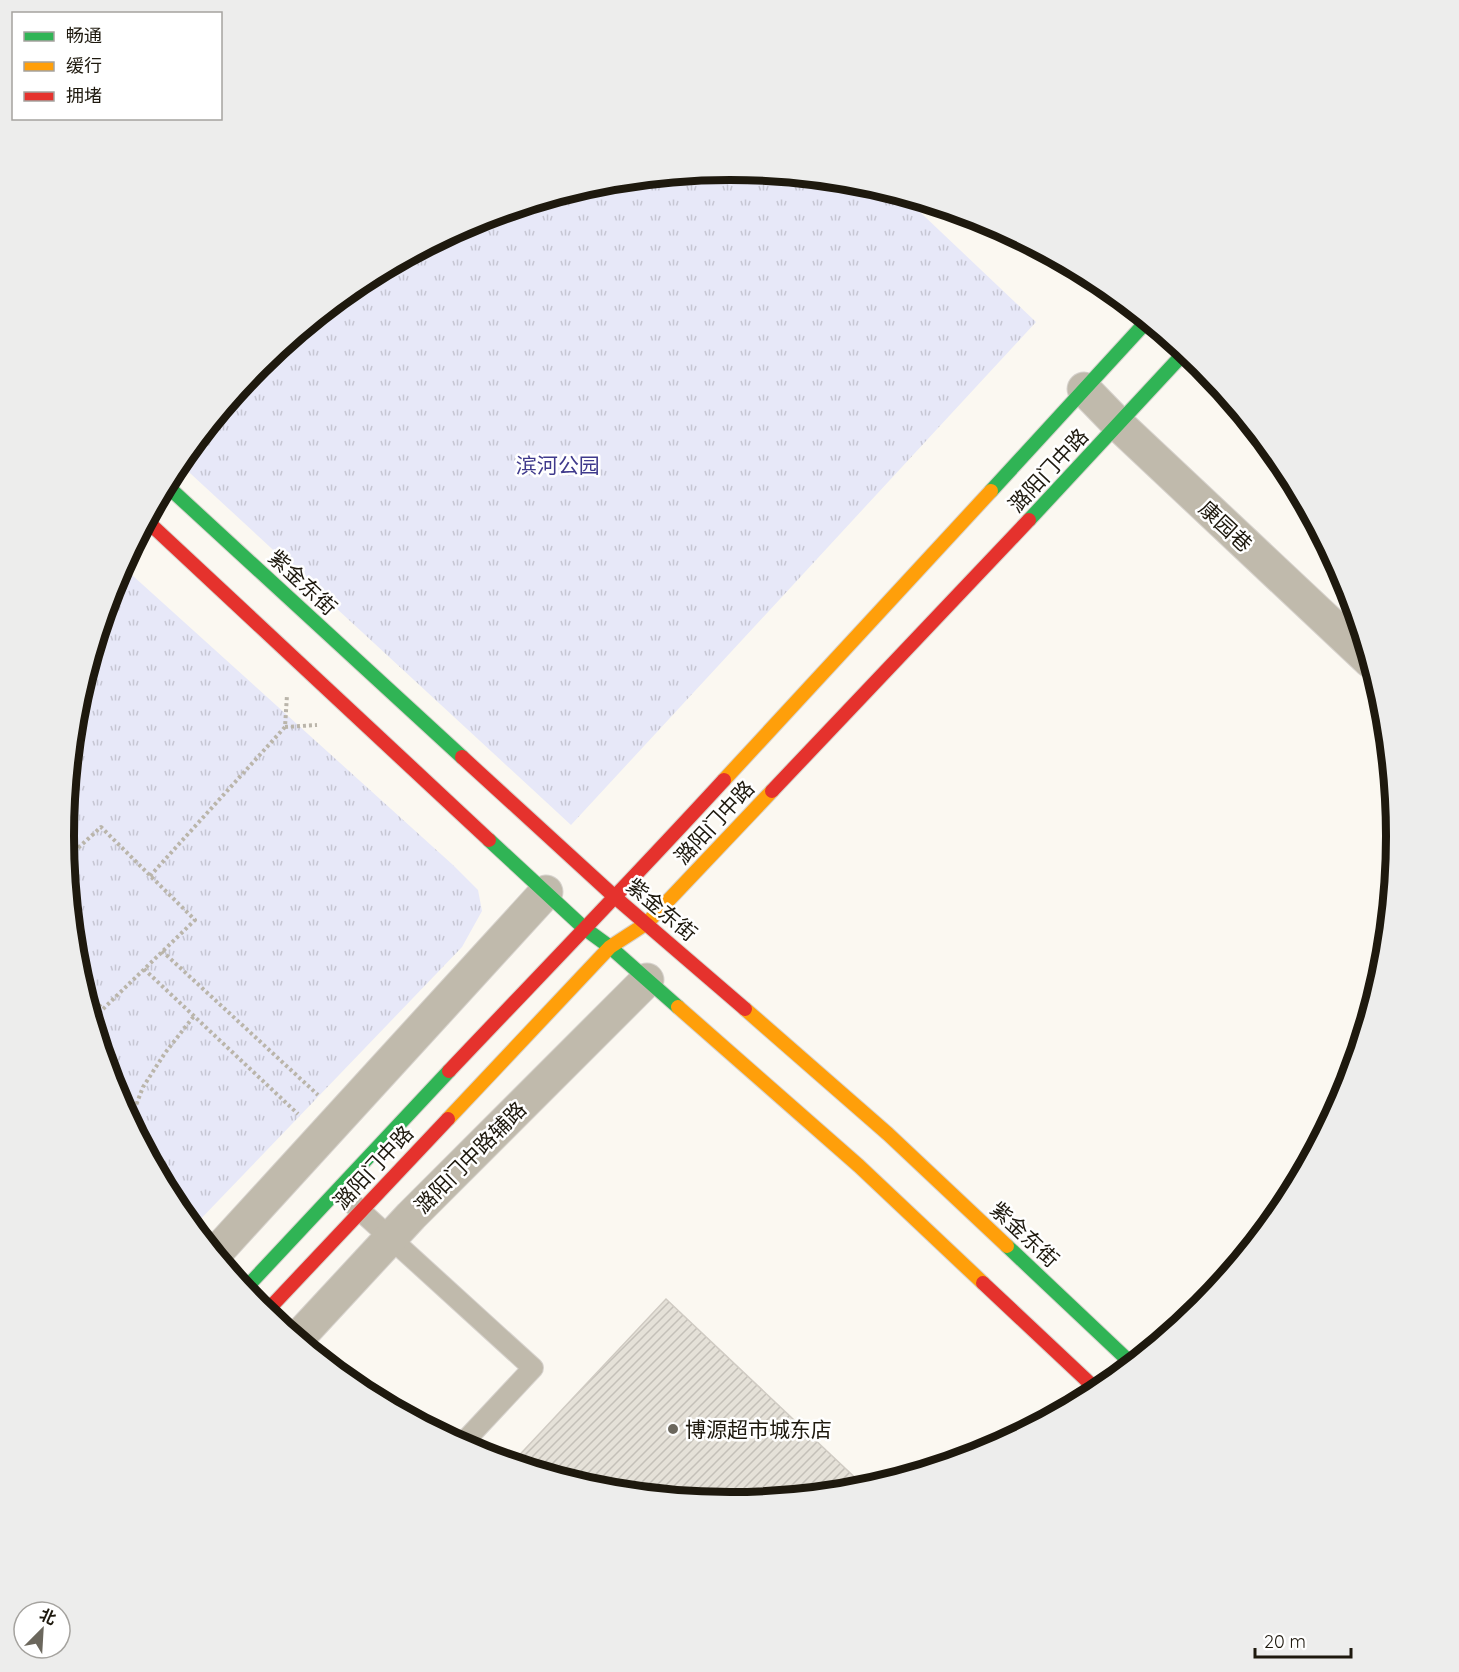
<svg xmlns="http://www.w3.org/2000/svg" width="1459" height="1672" font-family="Quicksand,'Noto Sans SC',sans-serif">
<defs>
<pattern id="park-tufts" width="24" height="20" patternUnits="userSpaceOnUse" patternTransform="scale(1.5)"><rect width="24" height="20" fill="#e7e8f8"/><path d="M3 7l-1-3M5 7V3M7 7l1-3M15 17l-1-3M17 17v-4M19 17l1-3" fill="none" stroke="#c6c6d3"/></pattern>
<pattern id="building-hatch" width="6" height="6" patternUnits="userSpaceOnUse" patternTransform="scale(1.5)"><rect width="6" height="6" fill="#e5e1d8"/><path d="M-1 1l2-2M0 6l6-6M5 7l2-2" fill="none" stroke="#c4c0b8"/></pattern>
</defs>
<rect width="100%" height="100%" fill="#fbf8f1"/>
<path fill="url(#park-tufts)" d="M 730,170 L 860,182 L 902,195 L 1036,322 L 571,825 L 178,462 L 258,364 L 359,282 L 475,220 L 600,182 Z
M 122,566 L 453,865 L 478,890 L 482,911 L 462,947 L 193,1227 L 175,1206 L 114,1091 L 76,966 L 63,836 L 76,706 L 114,581 Z"/>
<path fill="url(#building-hatch)" stroke="#d0cbc3" stroke-width="1.5" d="M 666,1299 L 866,1488 L 729,1502 L 599,1490 L 512,1463 Z"/>
<g fill="none" stroke-linecap="round" stroke-linejoin="round">
<g stroke="#d7d3ce" stroke-width="22">
<path id="lane" d="M 353,1204 L 533,1368 L 461,1445"/>
</g>
<g stroke="#d7d3ce" stroke-width="35">
<path id="street" d="M 1084,389 L 1119,425 L 1370,661
M 215,1254 L 546,892
M 297,1339 L 411,1216 L 647,980"/>
</g>
<g stroke="#d7d3ce" stroke-width="16">
<path id="fast" d="M 165,484 L 462,757
M 991,491 L 1147,321
M 1029,520 L 1185,352
M 489,840 L 584,928 L 610,947 L 678,1007
M 1007,1246 L 1132,1364
M 244,1290 L 449,1071"/>
</g>
<g stroke="#d7d3ce" stroke-width="16">
<path id="slow" d="M 724,780 L 991,491
M 678,1007 L 859,1166 L 983,1283
M 745,1009 L 888,1134 L 1007,1246
M 448,1119 L 610,947 L 647,923 L 772,791"/>
</g>
<g stroke="#d7d3ce" stroke-width="16">
<path id="jam" d="M 146,520 L 489,840
M 462,757 L 616,898 L 745,1009
M 772,791 L 1029,520
M 449,1071 C 541,974 634,878 724,780
M 983,1283 L 1098,1391
M 265,1313 L 448,1119"/>
</g>
<path stroke="#bab5aa" stroke-width="4" stroke-dasharray="3 3" stroke-linecap="butt" d="M 285,727 L 317,725
M 65,860 L 101,827 L 195,920 L 103,1009 L 83,989
M 150,876 L 285,727 L 287,695
M 162,951 L 318,1095
M 144,969 L 298,1114
M 130,1121 L 143,1087 L 165,1053 L 194,1016"/>
<use href="#lane" stroke="#c0baac" stroke-width="20"/>
<use href="#street" stroke="#c0baac" stroke-width="33"/>
<use href="#fast" stroke="#30b455" stroke-width="14"/>
<use href="#slow" stroke="#ff9f0a" stroke-width="14"/>
<use href="#jam" stroke="#e5322d" stroke-width="14"/>
</g>
<circle fill="#6b675d" stroke="#fff" stroke-width="2" cx="673" cy="1429" r="6"/>
<g text-anchor="middle" dominant-baseline="central" stroke-width="5" stroke-linejoin="round" paint-order="stroke">
<g font-size="21" fill="#3f3a8c" stroke="#fff">
<text x="558" y="465">滨河公园</text>
</g>
<g font-size="21" fill="#1e190e" stroke="#fff">
<text transform="translate(1048 470) rotate(-47)">潞阳门中路</text>
<text transform="translate(1226 526) rotate(43)">康园巷</text>
<text transform="translate(303 582) rotate(43)">紫金东街</text>
<text transform="translate(714 822) rotate(-47)">潞阳门中路</text>
<text transform="translate(662 909) rotate(40)">紫金东街</text>
<text transform="translate(470 1157) rotate(-45)">潞阳门中路辅路</text>
<text transform="translate(373 1167) rotate(-47)">潞阳门中路</text>
<text transform="translate(1025 1234) rotate(43)">紫金东街</text>
</g>
<g font-size="21" fill="#1e190e" stroke="#fff" text-anchor="start">
<text x="685" y="1429">博源超市城东店</text>
</g>
</g>
<path d="M0 0H1459V1672H0ZM74 836a656 656 0 1 1 1312 0a656 656 0 1 1-1312 0Z" fill="#ededec" fill-rule="evenodd"/>
<path fill="none" stroke="#1e190e" stroke-width="8" d="M74 836a656 656 0 1 1 1312 0a656 656 0 1 1-1312 0Z"/>
<rect x="12" y="12" width="210" height="108" fill="#ffffff" stroke="#a5a39f" stroke-width="1.5"/>
<rect x="24" y="32" width="30" height="9" fill="#30b455" stroke="#a5a39f" stroke-width="1.5"/>
<text x="66" y="42" font-size="18" fill="#1e190e">畅通</text>
<rect x="24" y="62" width="30" height="9" fill="#ff9f0a" stroke="#a5a39f" stroke-width="1.5"/>
<text x="66" y="72" font-size="18" fill="#1e190e">缓行</text>
<rect x="24" y="92" width="30" height="9" fill="#e5322d" stroke="#a5a39f" stroke-width="1.5"/>
<text x="66" y="102" font-size="18" fill="#1e190e">拥堵</text>
<g transform="translate(42 1630) rotate(24)"><circle r="28" fill="#ffffff" stroke="#a5a39f" stroke-width="1.5"/>
<path d="M0-4.5L10 22L0 15L-10 22Z" fill="#6b675d"/>
<text y="-9" font-size="16" font-weight="bold" text-anchor="middle" fill="#1e190e">北</text>
</g>
<path d="M1255 1648v9h96v-9" fill="none" stroke="#1e190e" stroke-width="3"/>
<text x="1264" y="1648" font-size="18" fill="#1e190e" stroke="#ffffff" stroke-width="4.5" paint-order="stroke">20 m</text>
</svg>
